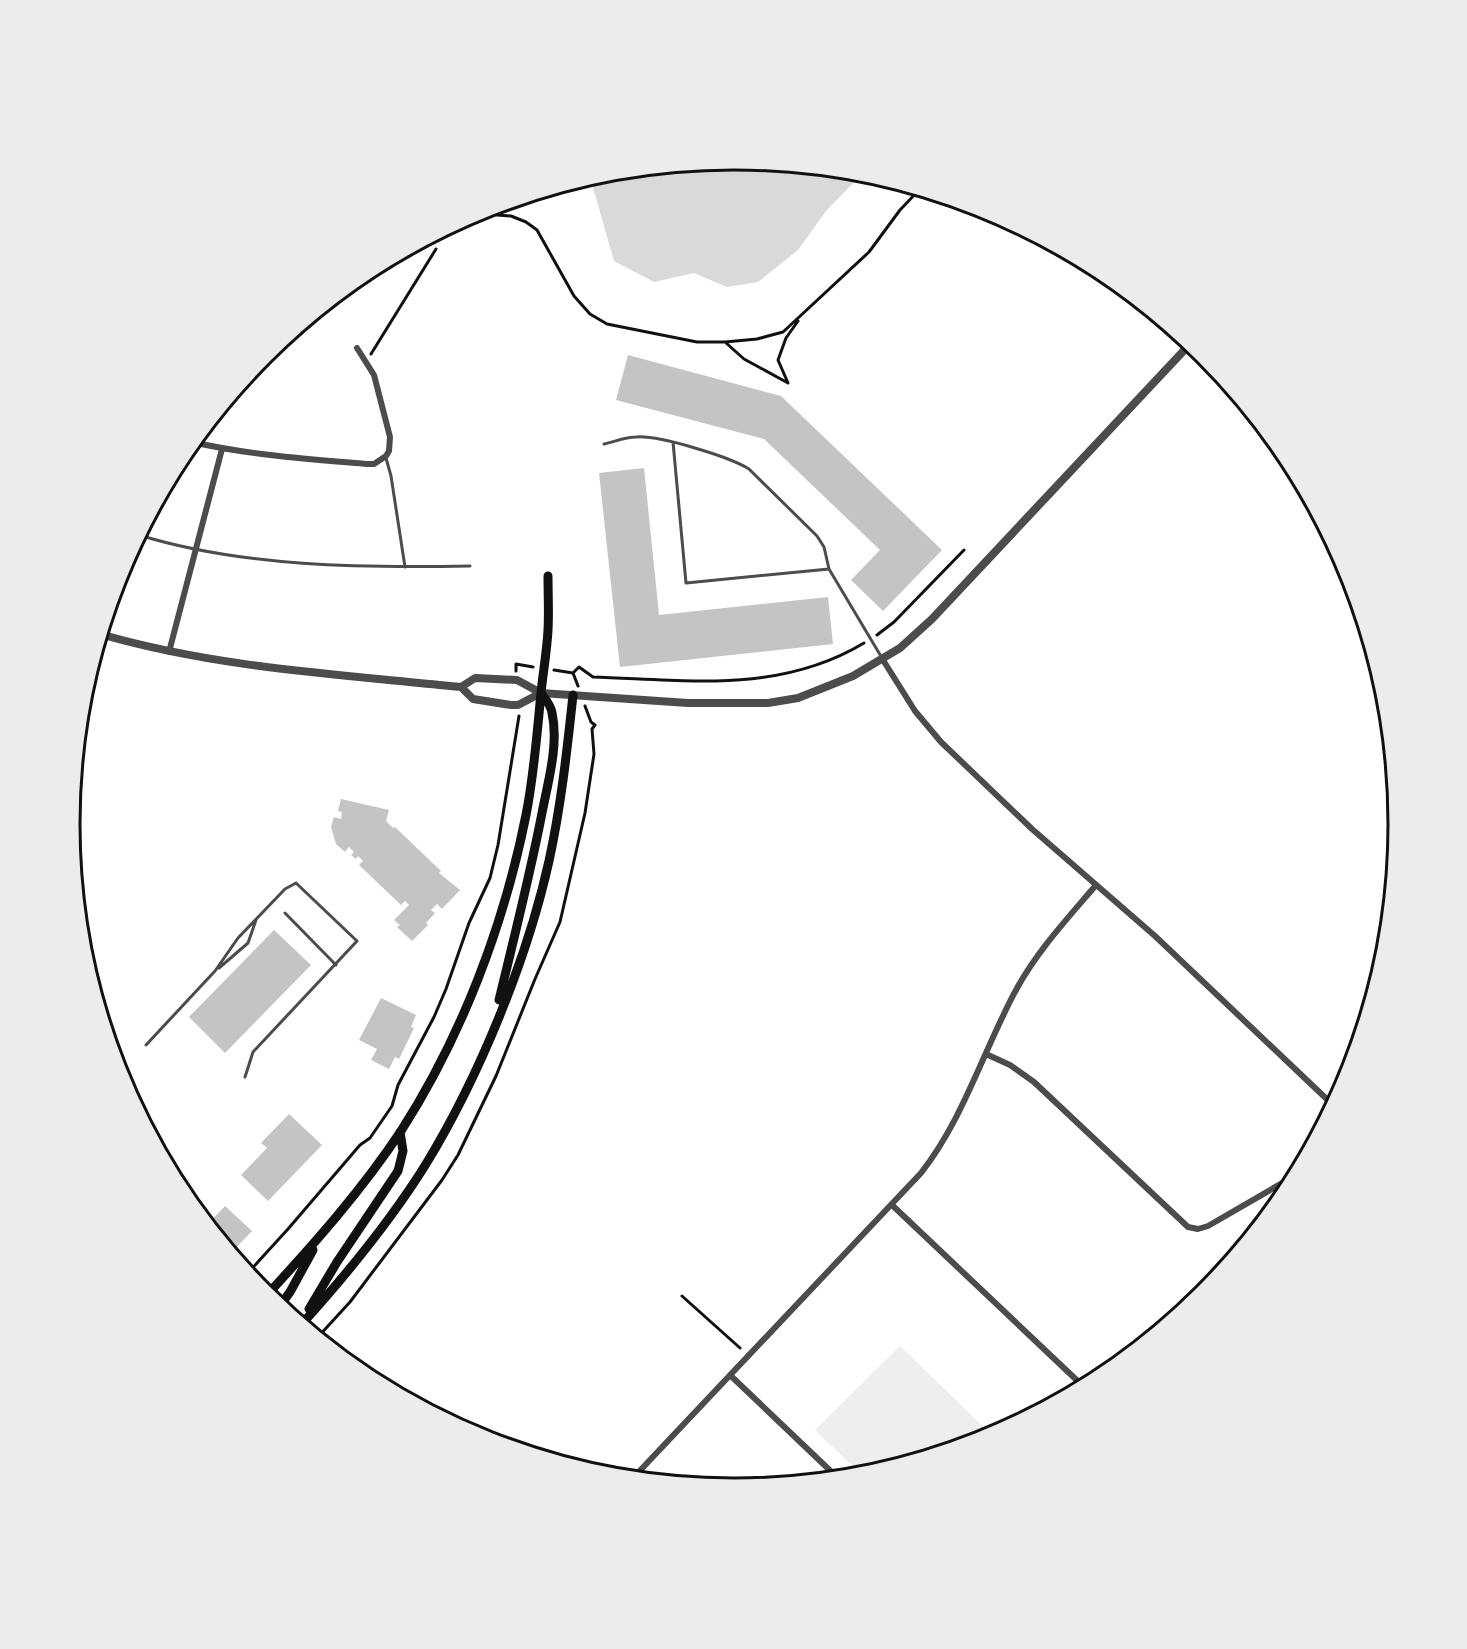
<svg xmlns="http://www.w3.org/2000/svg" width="1467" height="1649" font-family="Commissioner,sans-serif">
<rect width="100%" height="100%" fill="#fff"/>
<path fill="#eee" d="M 900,1346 L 993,1436 L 863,1476 L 815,1430 Z"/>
<path fill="#d9d9d9" d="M 734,160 L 863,173 L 826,211 L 798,250 L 758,282 L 727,287 L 694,273 L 654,282 L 614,261 L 590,177 L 604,173 Z"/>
<path fill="#c4c4c4" d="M 628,355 L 781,396 L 942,550 L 883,611 L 851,580 L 880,550 L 764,439 L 616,400 Z
M 644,468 L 659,615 L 828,597 L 833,644 L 620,667 L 599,473 Z
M 341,799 L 389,810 L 386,821 L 393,828 L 395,827 L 441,871 L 439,873 L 460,890 L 442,909 L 437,904 L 431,910 L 435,913 L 426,923 L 428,925 L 412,941 L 397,927 L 400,925 L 394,920 L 409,905 L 405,901 L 401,905 L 359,865 L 363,861 L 358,856 L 356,859 L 351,855 L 354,852 L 349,847 L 345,852 L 336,844 L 331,827 L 334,817 L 341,819 L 342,812 L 338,811 Z
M 274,930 L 311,965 L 225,1053 L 189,1017 Z
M 381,998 L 416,1015 L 411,1027 L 414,1028 L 399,1059 L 395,1057 L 389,1069 L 371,1060 L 377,1049 L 359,1040 Z
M 289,1114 L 322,1145 L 268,1201 L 241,1175 L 267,1148 L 261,1143 Z
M 225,1206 L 252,1231 L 230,1254 L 207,1225 Z"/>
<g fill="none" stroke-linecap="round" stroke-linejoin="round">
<path stroke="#111" stroke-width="3" d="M 497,215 L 511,216 L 526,222 L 537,230 L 574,296 L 590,314 L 607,324 L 697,342 L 725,342 L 757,339 L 783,332 L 869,252 L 900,210 L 919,190
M 725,342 L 744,359 L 788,383 L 778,360 L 786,338 L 798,321
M 371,354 L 436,249
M 877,635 L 894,622 L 964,550
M 554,670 L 573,673
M 516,671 L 516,664 L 533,667
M 573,673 L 578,686
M 573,673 L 579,667 L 593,677 C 688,680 779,694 864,643
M 247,1274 L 288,1229 L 360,1145 L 370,1138 L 392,1106 L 398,1085 L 434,1017 L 446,989 L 469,923 L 490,878 L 498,845 L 519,716
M 682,1296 L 740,1348
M 317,1338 L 350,1302 L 442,1180 L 458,1155 L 496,1076 L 535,979 L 560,922 L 585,813 L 594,754 L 592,729 L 595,725 L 591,722 L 585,706"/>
<path stroke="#4c4c4c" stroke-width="3" d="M 673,442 L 686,583 L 829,569
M 604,444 C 614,442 625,437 636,437 C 659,435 730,457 749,469 L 817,536 L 824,547 L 829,569 L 882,658
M 386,458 L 391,476 L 405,567
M 139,535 C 243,567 361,568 470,566
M 285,913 L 336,965
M 219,968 L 248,943 L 256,920
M 146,1045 L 215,971 L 238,938 L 285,889 L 296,883 L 357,941 L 253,1052 L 245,1077"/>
<path stroke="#4c4c4c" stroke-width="6" d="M 192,442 C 249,455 308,459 367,464 L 374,464 L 386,456 L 389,451 L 390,437 L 374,375 L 357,348
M 169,652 L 222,449
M 883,660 L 915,711 L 941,742 L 1032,829 L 1155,936 L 1333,1105
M 986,1054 L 1010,1065 L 1034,1082 L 1188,1227 L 1198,1229 L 1208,1226 L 1296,1175
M 892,1205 L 1084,1387
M 731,1376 L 839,1479
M 632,1479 L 921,1173 C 964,1118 983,1051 1016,990 C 1037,951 1068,918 1096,885"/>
<path stroke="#4c4c4c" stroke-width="8" d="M 100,634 C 214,667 332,674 450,686 L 461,687 L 475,678 L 517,680 L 541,693 L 688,703 L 768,703 L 798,698 L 853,676 L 900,648 L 932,619 L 1190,344
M 461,687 L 473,699 L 511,705 L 518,705 L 541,693"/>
<path stroke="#111" stroke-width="9" d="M 499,1000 C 514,938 530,875 542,813 C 548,782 559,744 552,713 C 551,705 546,700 541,693
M 266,1296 C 314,1244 362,1190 401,1131 C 462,1036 504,925 526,815 C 534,775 537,734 541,693 C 543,672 547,651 548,630 C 549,612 548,594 548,576
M 279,1307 L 290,1292 L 313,1250
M 309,1309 L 337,1262 L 398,1171 L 403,1151 L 400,1132
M 301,1325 C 347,1274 390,1222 426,1164 C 479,1077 527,960 549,861 C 561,806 567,751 573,695"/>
</g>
<path d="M0 0H1467V1649H0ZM80 824a654 654 0 1 1 1308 0a654 654 0 1 1-1308 0Z" fill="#ececec" fill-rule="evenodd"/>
<path fill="none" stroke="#111" stroke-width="3" d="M80 824a654 654 0 1 1 1308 0a654 654 0 1 1-1308 0Z"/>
</svg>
